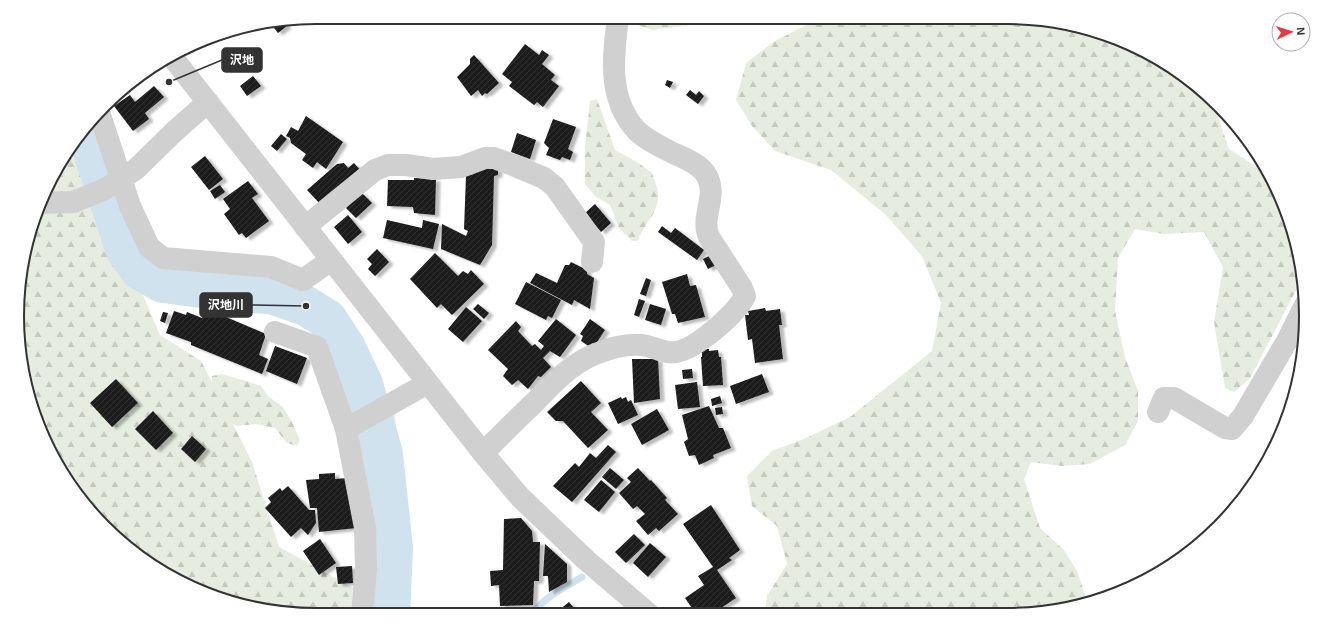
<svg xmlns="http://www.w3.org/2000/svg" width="1323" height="632" font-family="Arial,'Noto Sans JP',sans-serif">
<defs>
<pattern id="forest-firs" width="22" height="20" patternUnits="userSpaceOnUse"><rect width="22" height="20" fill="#e6ecdf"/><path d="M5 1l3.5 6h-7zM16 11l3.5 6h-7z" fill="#c6cbc0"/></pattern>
<pattern id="building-hatch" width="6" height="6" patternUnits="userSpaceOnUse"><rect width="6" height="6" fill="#1a1a1a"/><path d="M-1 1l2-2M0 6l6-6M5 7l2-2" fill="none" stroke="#333"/></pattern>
<filter id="shadow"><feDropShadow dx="4.5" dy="2.5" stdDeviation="1" flood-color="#0004"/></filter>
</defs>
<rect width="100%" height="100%" fill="#fff"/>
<path fill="url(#forest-firs)" d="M 611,17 L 705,17 L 696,24 L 653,30 Z
M 816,17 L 1007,17 L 1066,23 L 1122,40 L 1173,68 L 1212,99 L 1229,149 L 1269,175 L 1283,202 L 1300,258 L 1302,279 L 1250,378 L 1234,392 L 1225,388 L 1214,322 L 1223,267 L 1204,232 L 1164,234 L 1135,229 L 1118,258 L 1115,311 L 1125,357 L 1138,391 L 1138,421 L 1125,445 L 1090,464 L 1061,466 L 1031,462 L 1024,479 L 1040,528 L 1064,550 L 1077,571 L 1087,601 L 1046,612 L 765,613 L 767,596 L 787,564 L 777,526 L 752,506 L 747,476 L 772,451 L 804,439 L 850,417 L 932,351 L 941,303 L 922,256 L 885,214 L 831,170 L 775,151 L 752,126 L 736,100 L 746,63 L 775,41 L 814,21 Z
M 597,99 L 615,150 L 637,162 L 652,173 C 654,179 658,188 658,195 C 659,213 643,225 638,241 L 632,241 L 619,228 L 610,205 L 595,196 L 585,184 L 585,147 L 590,101 Z
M 77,140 L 160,335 L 201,361 L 212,382 L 212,376 L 221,374 L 243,380 L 261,386 L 269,397 L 283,407 L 292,422 L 300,440 L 297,446 L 287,443 L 275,428 L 256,424 L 237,426 L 233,424 L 252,462 L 279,547 L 368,596 L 355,436 L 395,414 L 410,615 L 316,615 L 257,609 L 201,592 L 150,564 L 105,528 L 48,448 L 20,355 L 23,257 L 40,201 L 67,150 Z"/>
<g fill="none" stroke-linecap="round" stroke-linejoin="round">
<path stroke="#cfe2ee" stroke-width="7" d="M 533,614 C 545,596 564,588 582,577"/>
<path stroke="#cfe2ee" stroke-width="40" d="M 86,130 L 126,251 L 140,270 L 163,283 L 232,292 L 271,294 L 306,306 L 327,319 L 346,348 L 363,384 L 383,454 L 393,548 L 390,615"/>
</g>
<path fill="url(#building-hatch)" filter="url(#shadow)" d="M 284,22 L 287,26 L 278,33 L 271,24 Z
M 525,44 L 539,55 L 542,50 L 549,55 L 542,64 L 555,75 L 551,80 L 559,86 L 543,107 L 537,102 L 534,105 L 509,86 L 512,82 L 502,74 Z
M 474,55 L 499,83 L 487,94 L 485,93 L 482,96 L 478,90 L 471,96 L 457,77 L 470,64 L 470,59 Z
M 253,76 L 261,86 L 247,96 L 240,86 Z
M 667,80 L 673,82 L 670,88 L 665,85 Z
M 154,86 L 164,97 L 145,113 L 149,119 L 133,131 L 114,106 L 130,95 L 135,102 Z
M 690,90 L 696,95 L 699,91 L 704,96 L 698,104 L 686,95 Z
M 306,116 L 343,142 L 326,169 L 317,162 L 313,168 L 302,160 L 306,154 L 291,143 L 290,138 L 286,136 L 291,127 L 298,131 Z
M 553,119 L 576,127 L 568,149 L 573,152 L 570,160 L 562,157 L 560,160 L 546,155 L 549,148 L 544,143 Z
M 517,133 L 536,140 L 530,159 L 511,152 Z
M 281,134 L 287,139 L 277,151 L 271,146 Z
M 205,156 L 223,179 L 209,190 L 191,167 Z
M 344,163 L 348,168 L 354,163 L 361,171 L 321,205 L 307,190 L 337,164 Z
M 498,168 L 498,175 L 494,176 L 492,245 L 480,265 L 441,249 L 442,224 L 466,236 L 468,231 L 464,229 L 466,176 L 473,174 L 473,170 Z
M 414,178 L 436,179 L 435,215 L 414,213 L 413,207 L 387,206 L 388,180 L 414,180 Z
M 248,181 L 258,194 L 252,198 L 269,221 L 246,238 L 242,233 L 239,235 L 224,214 L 230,209 L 223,199 Z
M 220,185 L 225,192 L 215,199 L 210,191 Z
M 361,192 L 372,203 L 356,218 L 346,208 Z
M 595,204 L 611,223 L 601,232 L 585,213 Z
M 348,215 L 362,232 L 348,244 L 334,227 Z
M 387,220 L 422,228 L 423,220 L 439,224 L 433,249 L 383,238 Z
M 662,226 L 671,233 L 675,228 L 704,250 L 697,260 L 658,232 Z
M 377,249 L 389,262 L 375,276 L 368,269 L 372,264 L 367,259 Z
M 435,253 L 458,276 L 463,271 L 468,274 L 471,270 L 484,284 L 452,315 L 441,304 L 437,308 L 410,279 Z
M 711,255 L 716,265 L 708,269 L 703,259 Z
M 571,262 L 587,270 L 587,274 L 594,278 L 590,309 L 574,300 L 572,305 L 530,283 L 536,273 L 557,283 L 565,265 L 569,265 Z
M 687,274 L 690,286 L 696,285 L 705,317 L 678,323 L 675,314 L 672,314 L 662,282 Z
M 646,278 L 651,280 L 646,296 L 640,294 Z
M 526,282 L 561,300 L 552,318 L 548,316 L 546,320 L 515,304 Z
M 639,299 L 645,301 L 639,317 L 634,315 Z
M 478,304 L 489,313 L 484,319 L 473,309 Z
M 650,304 L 666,309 L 661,325 L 645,320 Z
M 466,307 L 482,321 L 463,342 L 448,329 Z
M 765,308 L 766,311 L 780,309 L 782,325 L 779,325 L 783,359 L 755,363 L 752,339 L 748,340 L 745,315 L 749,315 L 748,311 Z
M 207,309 L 266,334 L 259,355 L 268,359 L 262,374 L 191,345 L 191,342 L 166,333 L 174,311 L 186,315 L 187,312 L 202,318 Z
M 163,312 L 168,313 L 165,323 L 160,321 Z
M 556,319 L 576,335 L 560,357 L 550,351 L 543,358 L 551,367 L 541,377 L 538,376 L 528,389 L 518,380 L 512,385 L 503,376 L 508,369 L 488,350 L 516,321 L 521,327 L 518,331 L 532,346 L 535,344 L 541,350 L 544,346 L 538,341 Z
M 590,319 L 605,330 L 595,345 L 592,343 L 590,347 L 581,341 L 583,336 L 580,334 Z
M 275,346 L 307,358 L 297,384 L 266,371 Z
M 702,349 L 709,349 L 709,351 L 718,350 L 719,357 L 721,357 L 723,385 L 703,386 L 701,357 L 702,357 Z
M 632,359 L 658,359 L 660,399 L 634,403 Z
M 692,369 L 693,378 L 683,379 L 682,370 Z
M 762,374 L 769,392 L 736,404 L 730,386 Z
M 116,379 L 138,403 L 112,427 L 90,403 Z
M 581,381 L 601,403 L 591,412 L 608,430 L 588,448 L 563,421 L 556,421 L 547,412 Z
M 697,382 L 700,407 L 678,409 L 675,385 Z
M 720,396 L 722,403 L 712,406 L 711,399 Z
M 621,397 L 622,399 L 626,397 L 628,402 L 631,400 L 638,415 L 618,424 L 608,403 Z
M 709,406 L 719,428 L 723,428 L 731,448 L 713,455 L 714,458 L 699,465 L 695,455 L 689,456 L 684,442 L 688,439 L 682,415 Z
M 722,407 L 723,414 L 716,415 L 715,408 Z
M 657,409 L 669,430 L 642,445 L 631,424 Z
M 153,411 L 173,433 L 156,450 L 135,429 Z
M 192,436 L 206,449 L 195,462 L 181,449 Z
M 608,445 L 616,452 L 572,502 L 553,486 L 575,463 L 579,467 L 590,453 L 596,458 Z
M 610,468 L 624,480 L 616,489 L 602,477 Z
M 638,468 L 650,481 L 651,480 L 667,498 L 665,500 L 678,514 L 659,531 L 656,528 L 648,535 L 636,521 L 645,514 L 637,506 L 633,509 L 619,493 L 631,482 L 627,478 Z
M 335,473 L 335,479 L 348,478 L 356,528 L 319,532 L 317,508 L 310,508 L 306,480 L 319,479 L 319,474 Z
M 601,480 L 615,492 L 599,512 L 584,500 Z
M 288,486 L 309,510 L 315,510 L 316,523 L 308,535 L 301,528 L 291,537 L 265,508 L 271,502 L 268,498 L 280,488 L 282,491 Z
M 711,505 L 740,550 L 729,558 L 732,560 L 717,570 L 736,598 L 712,614 L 696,614 L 685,598 L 704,585 L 698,576 L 713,567 L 683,524 Z
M 521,518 L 532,531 L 533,542 L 540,542 L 539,581 L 534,581 L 533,605 L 500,606 L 499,585 L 491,586 L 490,571 L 503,570 L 504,519 Z
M 634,534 L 645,545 L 626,563 L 615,552 Z
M 320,539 L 336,563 L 319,575 L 303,551 Z
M 650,543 L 666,557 L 648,577 L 633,563 Z
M 545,544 L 567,564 L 567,582 L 549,592 L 548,576 L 543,576 Z
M 352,566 L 353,583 L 338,584 L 336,567 Z
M 569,602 L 579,614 L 554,614 Z"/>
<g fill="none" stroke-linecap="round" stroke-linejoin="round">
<path stroke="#d0d0d0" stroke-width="22" d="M 173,58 L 483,453 L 520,497 L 586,560 L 649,614
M 100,115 L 130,206 L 149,247 L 163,258 L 271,267 L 303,280 L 331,260
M 39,203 L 73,202 L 103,190 L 135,170 L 176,130 L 208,102
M 305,227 L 375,170 L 388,165 L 406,165 L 433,169 L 461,167 L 485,158 L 494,158 L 513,165 L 544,178 L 555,187 L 594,242 L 592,262
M 275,332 L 317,347 L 346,429 L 365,528 L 366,569 L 362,615
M 1158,412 L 1164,398 L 1174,398 L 1225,428 L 1232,429 L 1243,416 L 1287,341 L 1305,305
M 346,429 L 428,383
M 483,453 C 500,436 517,419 535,402 C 552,384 570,365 593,355 C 610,348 629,342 647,346 C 656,348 666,354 676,352 C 696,349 736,314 745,296 L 742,288 L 709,237 C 700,217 718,197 707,176 C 700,163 681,157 669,151 C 659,146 647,140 638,132 C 607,100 613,57 618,17"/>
</g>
<path d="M0 0H1323V632H0ZM316 24H1007A292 292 0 0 1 1299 316V316A292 292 0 0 1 1007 608H316A292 292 0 0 1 24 316V316A292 292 0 0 1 316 24Z" fill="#fff" fill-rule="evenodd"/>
<path fill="none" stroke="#333" stroke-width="2" d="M316 24H1007A292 292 0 0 1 1299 316V316A292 292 0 0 1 1007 608H316A292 292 0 0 1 24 316V316A292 292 0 0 1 316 24Z"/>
<path fill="none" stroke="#333" stroke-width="1.5" d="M169 82L222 60M306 306L252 305"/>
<g fill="#333" stroke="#fff" stroke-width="1.5">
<circle cx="169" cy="82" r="4"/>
<circle cx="306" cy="306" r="4"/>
</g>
<g fill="#333" stroke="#333" stroke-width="1.5">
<rect x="222" y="48" width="40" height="24" rx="4"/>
<rect x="200" y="293" width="52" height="24" rx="4"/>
</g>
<g font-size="12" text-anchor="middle" font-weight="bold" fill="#fff">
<text x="242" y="64">沢地</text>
<text x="226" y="309">沢地川</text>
</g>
<g transform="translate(1291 32) rotate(86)"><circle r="19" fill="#ffffff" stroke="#adadad"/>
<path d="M0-3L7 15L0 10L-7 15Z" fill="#e63946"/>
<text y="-6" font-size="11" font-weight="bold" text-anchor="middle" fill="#333333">N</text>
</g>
</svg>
